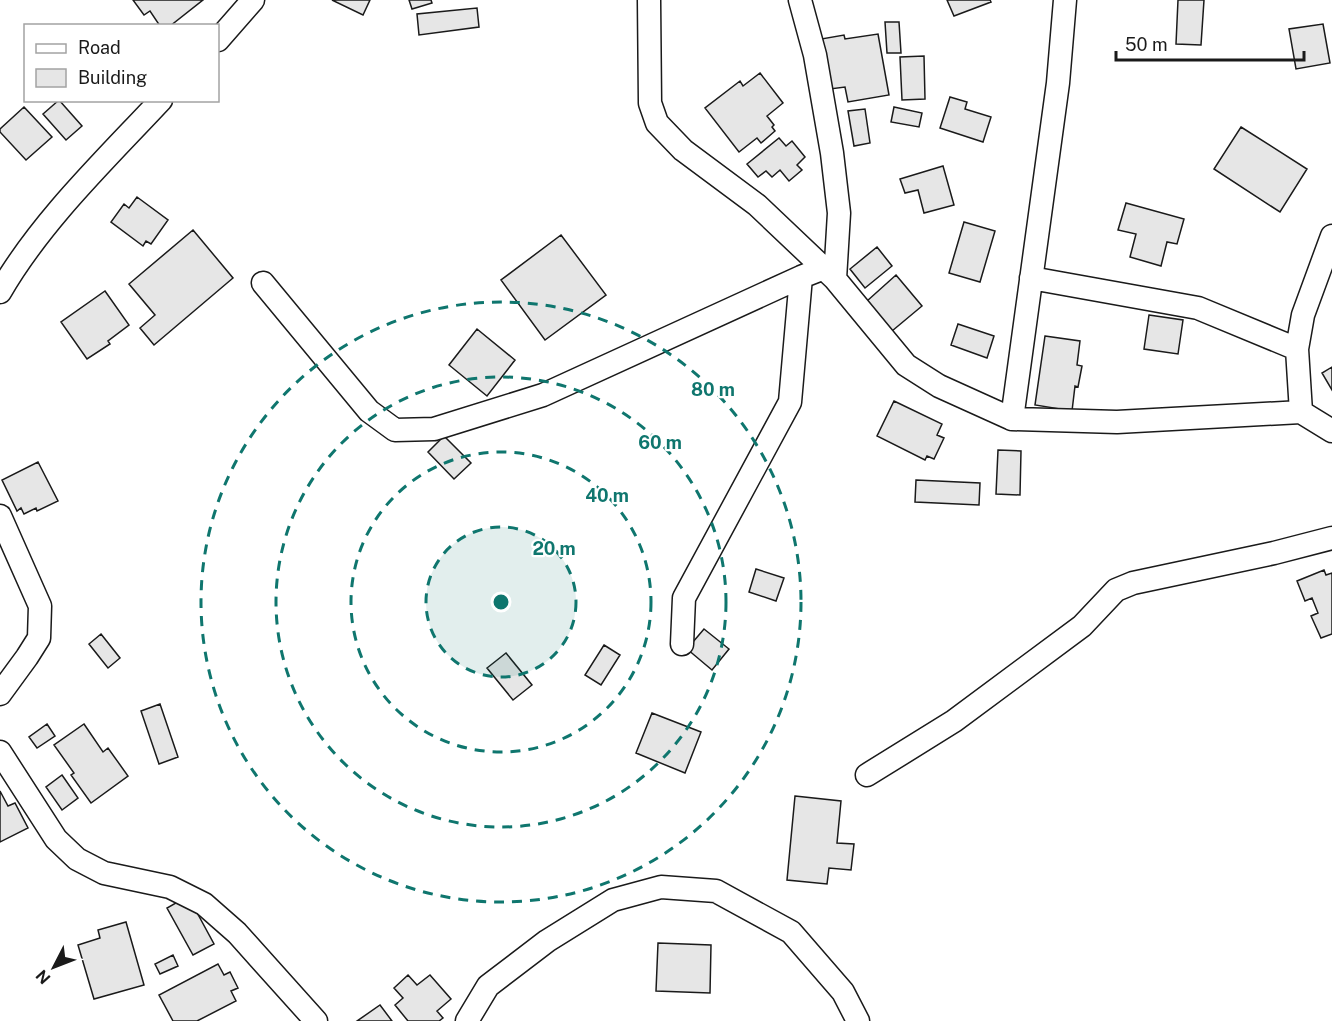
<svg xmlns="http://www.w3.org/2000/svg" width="1332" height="1021" font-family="'Public Sans',sans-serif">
<rect width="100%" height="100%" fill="#fff"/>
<path fill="#e6e6e6" stroke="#1a1a1a" stroke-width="1.5" d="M 133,0 L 203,0 L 170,26 L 160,26 L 150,11 L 144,15 Z
M 332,0 L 370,0 L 363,15 Z
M 409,0 L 431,0 L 432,3 L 412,9 Z
M 947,0 L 990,0 L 991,2 L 954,16 Z
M 1178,0 L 1204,0 L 1201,45 L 1176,44 Z
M 477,8 L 479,27 L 419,35 L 417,14 Z
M 885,22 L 899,22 L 901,53 L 887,53 Z
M 1323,24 L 1330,63 L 1296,69 L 1289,29 Z
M 878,34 L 889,95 L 848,102 L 845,87 L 830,89 L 821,39 L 844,35 L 845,39 Z
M 924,56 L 925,99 L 902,100 L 900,57 Z
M 760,73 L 783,103 L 767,116 L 774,125 L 772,127 L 775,131 L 761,143 L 757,138 L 739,152 L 705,108 L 740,81 L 743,86 Z
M 950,97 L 967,102 L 965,109 L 991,117 L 983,142 L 940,128 Z
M 59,100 L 82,126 L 66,140 L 43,114 Z
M 24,107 L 52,137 L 26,160 L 0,132 L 0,129 Z
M 894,107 L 922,113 L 919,127 L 891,122 Z
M 865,109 L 870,143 L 854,146 L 848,111 Z
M 1241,127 L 1307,169 L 1280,212 L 1214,169 Z
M 779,138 L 786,146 L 792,141 L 805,157 L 797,165 L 802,170 L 789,181 L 780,170 L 772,177 L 766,171 L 758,177 L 747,164 Z
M 943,166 L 954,205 L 924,213 L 918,190 L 905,193 L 900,179 Z
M 137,197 L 168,220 L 151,244 L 146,241 L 143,246 L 111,222 L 124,204 L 129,208 Z
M 1126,203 L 1184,219 L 1177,244 L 1167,242 L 1161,266 L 1130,257 L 1136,234 L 1118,230 Z
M 964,222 L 995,231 L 980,282 L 949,273 Z
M 193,230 L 233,278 L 154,345 L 140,328 L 155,315 L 129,284 Z
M 561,235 L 606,295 L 545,340 L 501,280 Z
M 877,247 L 892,266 L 865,288 L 850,269 Z
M 896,275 L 922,306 L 892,331 L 867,301 Z
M 105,291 L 129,325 L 108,341 L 110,344 L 87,359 L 61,322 Z
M 1149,315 L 1183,320 L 1178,354 L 1144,349 Z
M 958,324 L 994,336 L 987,358 L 951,345 Z
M 477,329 L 515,360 L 487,396 L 449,365 Z
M 1045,336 L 1080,341 L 1077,365 L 1082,366 L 1078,387 L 1075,386 L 1072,411 L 1035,405 Z
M 1332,367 L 1332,390 L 1322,373 Z
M 894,401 L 942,424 L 937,435 L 944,438 L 934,459 L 927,456 L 925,460 L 877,436 Z
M 444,436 L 471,463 L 454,479 L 428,452 Z
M 998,450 L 1021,451 L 1020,495 L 996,494 Z
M 38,462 L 58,501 L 37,511 L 36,508 L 24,514 L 21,508 L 17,511 L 2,480 Z
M 916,480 L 980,483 L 979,505 L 915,502 Z
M 756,569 L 784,578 L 776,601 L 749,592 Z
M 1324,570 L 1326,575 L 1332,573 L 1332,634 L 1321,638 L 1311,616 L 1318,613 L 1312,598 L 1305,601 L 1297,581 Z
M 704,629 L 729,649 L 712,670 L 687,649 Z
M 101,634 L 120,658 L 108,668 L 89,644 Z
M 604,645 L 620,655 L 601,685 L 585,675 Z
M 506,653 L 532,685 L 513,700 L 487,668 Z
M 160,704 L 178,757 L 159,764 L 141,711 Z
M 652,713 L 701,732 L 685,773 L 636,753 Z
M 47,724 L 55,736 L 37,748 L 29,737 Z
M 84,724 L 103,752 L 108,748 L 128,776 L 91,803 L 71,775 L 74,773 L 54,745 Z
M 62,775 L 78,798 L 62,810 L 46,787 Z
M 0,791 L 8,806 L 15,803 L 28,828 L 0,842 Z
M 795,796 L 841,801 L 837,843 L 854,844 L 851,870 L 829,868 L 827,884 L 787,880 Z
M 188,896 L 214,944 L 193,955 L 167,908 Z
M 126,922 L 144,985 L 94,999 L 78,945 L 100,938 L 98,930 Z
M 658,943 L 711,945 L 710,993 L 656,991 Z
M 173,955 L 178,966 L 160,974 L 155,964 Z
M 218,964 L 224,975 L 230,972 L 238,988 L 231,991 L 236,1001 L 197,1021 L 173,1021 L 159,995 Z
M 408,975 L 417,985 L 430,975 L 451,999 L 437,1011 L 443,1018 L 439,1021 L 408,1021 L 395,1005 L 403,998 L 394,988 Z
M 380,1005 L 392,1021 L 357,1021 Z"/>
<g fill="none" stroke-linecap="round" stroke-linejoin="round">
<g stroke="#1a1a1a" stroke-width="25">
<path id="minor" d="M 649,0 L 650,103 L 657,123 L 683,150 L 757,205 L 835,279 L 906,365 L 939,386 L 1012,419 L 1117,422 L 1301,412 L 1332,431
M 800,0 L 815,55 L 832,153 L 839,213 L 835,279
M 218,40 L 253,0
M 1031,278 L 1198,308 L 1297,349
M 263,283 L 369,411 L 395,430 L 434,429 L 543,395 L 801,277 L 824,268
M 0,292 C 41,221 105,160 161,100
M 1301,412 L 1297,349 L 1303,315 L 1332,236
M 1012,419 L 1058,83 L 1065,0
M 0,516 L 40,606 L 39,638 L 27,657 L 0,694
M 682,644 L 684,598 L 790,402 L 801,277
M 0,752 L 56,839 L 77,859 L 104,873 L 170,887 L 204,904 L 237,933 L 316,1021
M 867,775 L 954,721 L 1082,626 L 1116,590 L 1133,583 L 1274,553 L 1332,538
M 467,1021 L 488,986 L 547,941 L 613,900 L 661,887 L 716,891 L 791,932 L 843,992 L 858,1021"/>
</g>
<use href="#minor" stroke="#fff" stroke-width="22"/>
</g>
<circle cx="501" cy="602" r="75" fill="#0f766e" fill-opacity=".12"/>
<g fill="none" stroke="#0f766e" stroke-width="3" stroke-dasharray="10 8">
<circle cx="501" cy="602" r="75"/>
<circle cx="501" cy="602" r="150"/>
<circle cx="501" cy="602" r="225"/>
<circle cx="501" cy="602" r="300"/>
</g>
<circle cx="501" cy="602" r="9" fill="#0f766e" stroke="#fff" stroke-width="3"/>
<g font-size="18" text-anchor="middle" font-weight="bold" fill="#0f766e" stroke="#fff" stroke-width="4.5" stroke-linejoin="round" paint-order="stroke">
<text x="713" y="396">80 m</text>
<text x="660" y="449">60 m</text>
<text x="607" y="502">40 m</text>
<text x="554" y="555">20 m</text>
</g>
<rect x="24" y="24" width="195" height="78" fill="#ffffff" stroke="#a3a3a3" stroke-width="1.5"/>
<rect x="36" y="44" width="30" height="9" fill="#ffffff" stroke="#a3a3a3" stroke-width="1.5"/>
<text x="78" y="54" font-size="18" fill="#1a1a1a">Road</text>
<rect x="36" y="69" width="30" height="18" fill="#e6e6e6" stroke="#a3a3a3" stroke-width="1.5"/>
<text x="78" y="84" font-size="18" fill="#1a1a1a">Building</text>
<g transform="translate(54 967) rotate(228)" stroke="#ffffff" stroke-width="4.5" paint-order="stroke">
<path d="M0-4.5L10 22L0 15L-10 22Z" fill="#1a1a1a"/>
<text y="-9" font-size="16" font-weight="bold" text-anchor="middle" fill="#1a1a1a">N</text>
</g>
<path d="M1116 51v9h188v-9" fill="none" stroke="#1a1a1a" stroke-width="3"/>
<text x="1125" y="51" font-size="18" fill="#1a1a1a" stroke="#ffffff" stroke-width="4.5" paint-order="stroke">50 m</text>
</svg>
